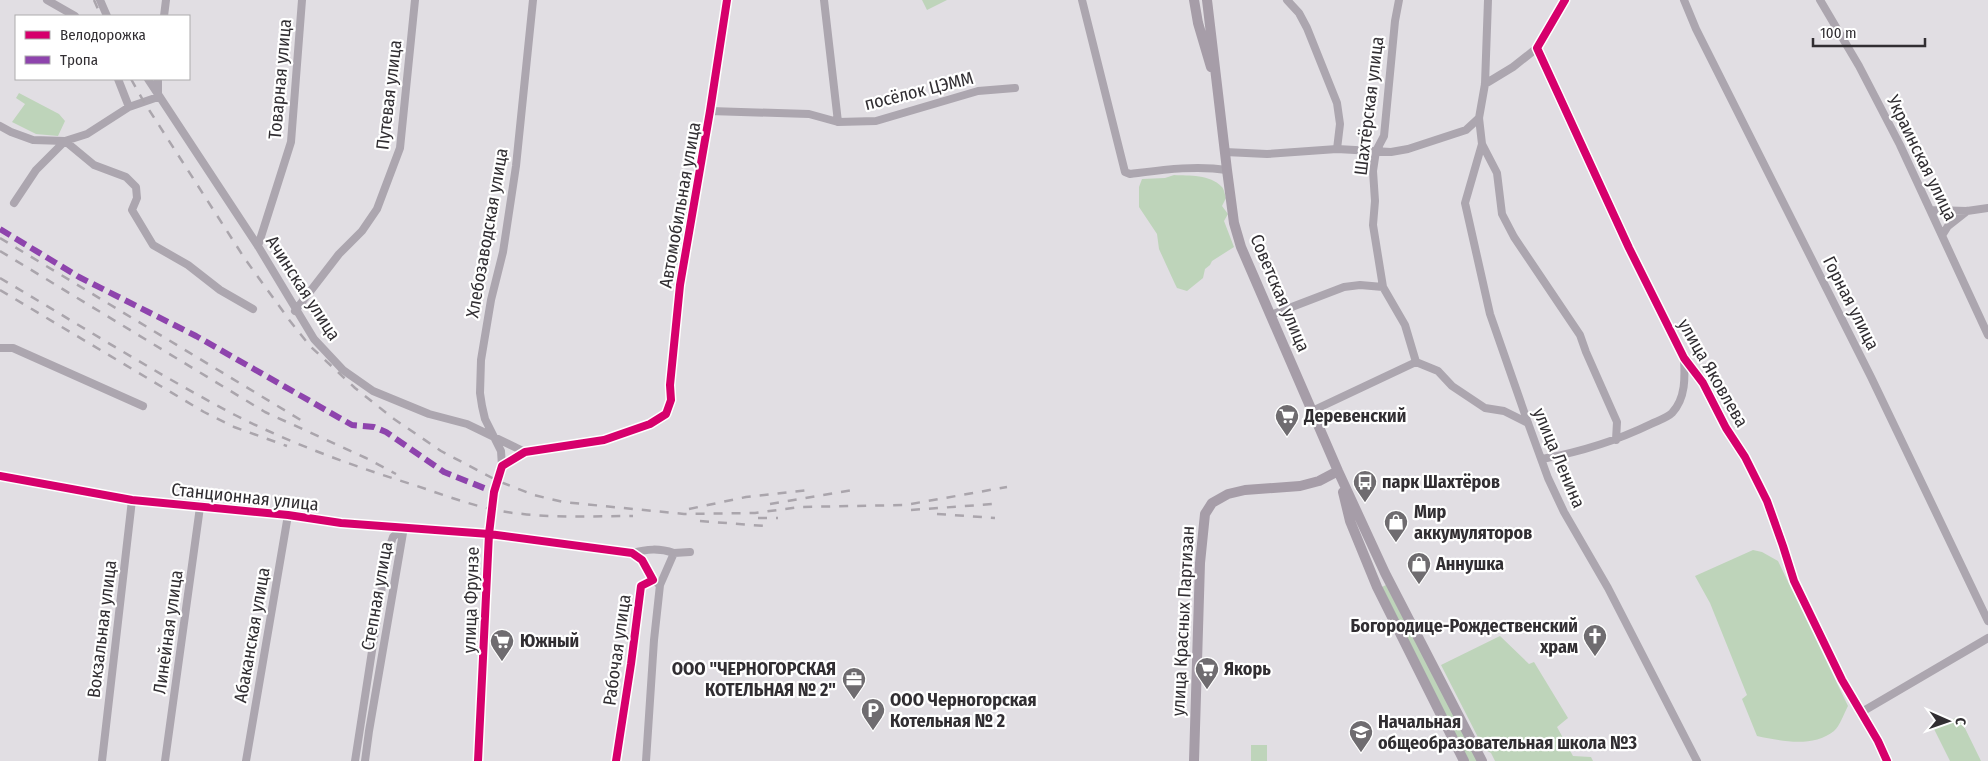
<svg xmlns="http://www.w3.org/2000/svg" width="1988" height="761" font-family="'Fira Sans Condensed',sans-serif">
<rect width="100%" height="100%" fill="#e1dee3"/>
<path fill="#bed4ba" d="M 922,0 L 947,0 L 927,10 Z
M 19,93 L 59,114 L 65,121 L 58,136 L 36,134 L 12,122 L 25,104 L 16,98 Z
M 1174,175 C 1189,176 1210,174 1222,187 C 1224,189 1225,195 1226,198 L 1222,206 L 1228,214 L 1224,221 L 1234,247 L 1212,261 L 1210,265 L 1205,269 L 1203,278 L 1187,291 L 1177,288 L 1175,284 L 1159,249 L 1157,234 L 1139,207 L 1139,187 L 1142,179 L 1165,178 Z
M 1753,550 L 1762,552 L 1778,561 L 1848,706 C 1844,713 1840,726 1834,731 C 1813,748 1781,741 1757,736 L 1742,699 L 1747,695 L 1710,603 L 1695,576 Z
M 1386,585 L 1478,761 L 1468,761 L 1382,587 Z
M 1500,636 L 1529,664 L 1534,662 L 1568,718 L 1557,727 L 1573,756 L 1591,757 L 1593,761 L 1495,761 L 1491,753 L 1484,749 L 1441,665 Z
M 1959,716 L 1981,761 L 1950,761 L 1934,729 Z
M 1251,745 L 1267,745 L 1267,761 L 1251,761 Z"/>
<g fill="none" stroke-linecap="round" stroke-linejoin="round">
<path stroke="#aca6af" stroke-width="8" d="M 47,0 L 75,16
M 100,0 L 107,16
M 824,0 L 838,122
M 1082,0 L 1125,172 L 1130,174 C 1162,170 1195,165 1227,170
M 1287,0 L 1299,13 L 1307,28 L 1337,103 L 1340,124 L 1337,149
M 1488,0 L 1485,84 L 1479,118 L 1482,144 L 1497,173 L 1502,214 L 1514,237 L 1580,335 L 1586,352 L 1617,422 L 1616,440
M 1565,0 L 1537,48 L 1629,248 L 1684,358 L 1703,383 L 1726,428 L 1745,457 L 1767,501 L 1783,546 L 1794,581 L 1842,680 L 1878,741 L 1887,761
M 1684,0 L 1696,29 L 1871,377 L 1988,621
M 1820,0 L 1859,66 L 1900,145 L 1988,335
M 164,16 L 166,0
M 118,79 L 129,107
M 148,79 L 258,246 L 314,339 L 343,370 L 373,391 L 429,414 L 467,424 L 525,452
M 1485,84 L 1513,67 L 1537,48
M 710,111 L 809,114 L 838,122 L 876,121 L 978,91 L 1015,88
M 0,126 L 11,132 L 33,140 L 65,141 L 94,165 L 126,177 L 136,187 L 137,198 L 132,210 L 153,245 L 188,265 L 220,290 L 253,309
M 1482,144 L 1465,203 L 1490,314 L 1528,423 L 1548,478 L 1564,512 L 1608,588 L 1697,761
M 1225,152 L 1267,154 L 1337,149 L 1391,152 L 1408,149 L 1466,130 L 1479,118
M 14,203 L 36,170 L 65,141 L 87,134 L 129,107 L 158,97 L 158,79
M 1931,210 L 1967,211 L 1988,208
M 1943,234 L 1948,226 L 1967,211
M 258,246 L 291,142 L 302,0
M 295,311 L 339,254 L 362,231 L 377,209 L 400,148 L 415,0
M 1271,315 L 1344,287 L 1360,285 L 1383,287
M 0,348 L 13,348 L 143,406
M 1416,362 L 1438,371 L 1452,386 L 1485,408 L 1504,411 L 1528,423
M 1312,411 L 1416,362 L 1405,325 L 1383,287 L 1373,225 L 1375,201 L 1373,171 L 1376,151 L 1384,136 L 1395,21 L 1399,0
M 1542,459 C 1580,452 1616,441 1651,424 C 1657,421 1667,418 1672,413 C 1686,398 1685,377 1684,358
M 502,466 L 501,451 L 485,419 L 482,406 L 480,393 L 481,360 L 491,300 L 503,252 L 516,166 L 533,0
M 0,476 L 132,500 L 288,515 L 341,523 L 489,534 L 632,553 L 642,560 L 653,580 L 641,586 L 631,664 L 616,761
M 632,553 C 647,549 659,548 674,553 L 660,585
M 674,553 L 690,552
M 1860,713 L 1988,638
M 102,761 L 132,500
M 165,761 L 200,507
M 246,761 L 288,515
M 355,761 L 387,554 L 393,537 L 404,527
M 365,761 L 369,731 L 404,527
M 478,761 L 489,534 L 494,492 L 502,466 L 525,452 L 604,440 L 650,424 L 666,414 L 671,400 L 670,385 L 680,285 L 710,111 L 727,0
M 646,761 L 654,640 L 660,585 L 653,580"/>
<path stroke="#a69da8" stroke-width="10" d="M 1194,0 L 1198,23 L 1211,67
M 1207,0 L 1227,170 L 1234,223 L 1241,247 L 1338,471 L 1385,573 L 1482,761
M 1343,492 L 1350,521 L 1377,587 L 1464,761
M 1194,761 L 1200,563 L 1205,514 L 1212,503 L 1228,494 L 1245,490 L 1300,486 L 1319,481 L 1338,471"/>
<path stroke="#aaa5ac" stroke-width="2.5" stroke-dasharray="9 9" stroke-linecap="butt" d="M 94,0 L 101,16
M 131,79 L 144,102 L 245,259 L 290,321 L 310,346 L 355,388 L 394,419 L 441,451 L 498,481 L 534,495 L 563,502 L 684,514 L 755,513 L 800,507 L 905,505 L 1007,487
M 0,238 L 304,422
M 0,251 L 265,412 L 366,458 L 396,474
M 0,278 C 78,324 155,373 235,415 C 292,444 353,466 414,485 C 450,497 485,511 523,514 C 560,518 596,516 633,516
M 0,290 L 204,412 L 234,427 L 287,446
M 770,504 L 853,490
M 689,509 L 746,497 L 808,490
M 911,510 L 993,504
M 937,514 L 995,518
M 758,518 L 778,518
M 700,521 L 765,526"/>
<path stroke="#8e44ad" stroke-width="6" stroke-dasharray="12 6" stroke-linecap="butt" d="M 0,229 L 79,277 L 196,336 L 352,425 L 374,427 L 386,432 L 444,472 L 494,492"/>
<g stroke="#fff" stroke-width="11">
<path id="cycleway" d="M 1565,0 L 1537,48 L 1629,248 L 1684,358 L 1703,383 L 1726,428 L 1745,457 L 1767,501 L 1783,546 L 1794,581 L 1842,680 L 1878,741 L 1887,761
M 0,476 L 132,500 L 288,515 L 341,523 L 489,534 L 632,553 L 642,560 L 653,580 L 641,586 L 631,664 L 616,761
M 478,761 L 489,534 L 494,492 L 502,466 L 525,452 L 604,440 L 650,424 L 666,414 L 671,400 L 670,385 L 680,285 L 710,111 L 727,0"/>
</g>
<use href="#cycleway" stroke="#d6006c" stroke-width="8"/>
</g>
<defs>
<g id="supermarket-pin" transform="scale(1.25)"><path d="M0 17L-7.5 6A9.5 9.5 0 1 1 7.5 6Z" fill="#6f6c70" stroke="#fff"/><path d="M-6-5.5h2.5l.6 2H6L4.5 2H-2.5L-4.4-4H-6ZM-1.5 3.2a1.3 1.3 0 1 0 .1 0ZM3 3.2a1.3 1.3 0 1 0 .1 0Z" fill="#fff"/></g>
<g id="bus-pin" transform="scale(1.25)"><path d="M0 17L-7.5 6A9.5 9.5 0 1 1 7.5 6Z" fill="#6f6c70" stroke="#fff"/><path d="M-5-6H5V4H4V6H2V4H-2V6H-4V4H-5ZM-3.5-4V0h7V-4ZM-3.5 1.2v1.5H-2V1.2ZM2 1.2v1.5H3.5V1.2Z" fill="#fff"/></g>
<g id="shop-pin" transform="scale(1.25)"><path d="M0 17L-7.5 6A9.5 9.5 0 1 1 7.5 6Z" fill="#6f6c70" stroke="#fff"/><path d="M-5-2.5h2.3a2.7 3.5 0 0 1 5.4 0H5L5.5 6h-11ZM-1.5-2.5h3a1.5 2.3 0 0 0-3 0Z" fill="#fff"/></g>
<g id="church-pin" transform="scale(1.25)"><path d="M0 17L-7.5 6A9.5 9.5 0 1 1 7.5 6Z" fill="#6f6c70" stroke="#fff"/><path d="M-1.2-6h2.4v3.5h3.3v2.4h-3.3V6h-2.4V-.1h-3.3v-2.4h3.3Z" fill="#fff"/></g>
<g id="office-pin" transform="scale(1.25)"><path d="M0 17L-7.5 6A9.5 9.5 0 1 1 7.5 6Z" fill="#6f6c70" stroke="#fff"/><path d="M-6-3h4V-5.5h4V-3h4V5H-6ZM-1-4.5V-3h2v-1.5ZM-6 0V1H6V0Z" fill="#fff"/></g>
<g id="parking-pin" transform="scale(1.25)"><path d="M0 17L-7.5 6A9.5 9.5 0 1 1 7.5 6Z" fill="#6f6c70" stroke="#fff"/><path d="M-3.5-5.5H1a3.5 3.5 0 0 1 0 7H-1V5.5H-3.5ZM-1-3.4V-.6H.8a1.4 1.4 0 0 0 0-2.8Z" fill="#fff"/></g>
<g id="school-pin" transform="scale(1.25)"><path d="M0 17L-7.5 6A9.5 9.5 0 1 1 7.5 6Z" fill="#6f6c70" stroke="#fff"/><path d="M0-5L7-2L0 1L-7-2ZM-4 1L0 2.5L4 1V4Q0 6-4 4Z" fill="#fff"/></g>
</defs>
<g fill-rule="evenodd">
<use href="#supermarket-pin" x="1287" y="416"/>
<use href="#bus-pin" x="1365" y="482"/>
<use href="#shop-pin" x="1396" y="522"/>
<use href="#shop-pin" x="1419" y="564"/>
<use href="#church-pin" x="1595" y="636"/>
<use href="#supermarket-pin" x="502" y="641"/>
<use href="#supermarket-pin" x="1207" y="669"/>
<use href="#office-pin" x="854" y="679"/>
<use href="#parking-pin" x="873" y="710"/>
<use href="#school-pin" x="1361" y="732"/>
</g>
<g text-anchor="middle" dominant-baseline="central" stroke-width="4.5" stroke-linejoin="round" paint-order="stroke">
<g font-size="18" fill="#312e32" stroke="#fff">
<text transform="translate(280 79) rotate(-85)">Товарная улица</text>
<text transform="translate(919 91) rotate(-14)">посёлок ЦЭММ</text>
<text transform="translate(389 95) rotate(-83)">Путевая улица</text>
<text transform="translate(1369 106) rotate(-83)">Шахтёрская улица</text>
<text transform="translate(1922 158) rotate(64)">Украинская улица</text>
<text transform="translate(680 205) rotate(-80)">Автомобильная улица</text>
<text transform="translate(487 233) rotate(-80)">Хлебозаводская улица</text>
<text transform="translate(303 288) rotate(57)">Ачинская улица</text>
<text transform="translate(1280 293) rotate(67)">Советская улица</text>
<text transform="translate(1851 303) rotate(63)">Горная улица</text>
<text transform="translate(1713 373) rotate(60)">улица Яковлева</text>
<text transform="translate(1559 458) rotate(67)">улица Ленина</text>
<text transform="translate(245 497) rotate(6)">Станционная улица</text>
<text transform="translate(377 596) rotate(-80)">Степная улица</text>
<text transform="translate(471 600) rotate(-88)">улица Фрунзе</text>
<text transform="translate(1183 621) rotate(-87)">улица Красных Партизан</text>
<text transform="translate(102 629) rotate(-83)">Вокзальная улица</text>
<text transform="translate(168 632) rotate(-82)">Линейная улица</text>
<text transform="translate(252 635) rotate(-80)">Абаканская улица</text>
<text transform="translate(617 650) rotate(-82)">Рабочая улица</text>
</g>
<g font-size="18" font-weight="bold" fill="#312e32" stroke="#fff" text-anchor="start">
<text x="1304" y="416">Деревенский</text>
<text x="1382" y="482">парк Шахтёров</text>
<text x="1414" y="512">Мир<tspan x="1414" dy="21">аккумуляторов</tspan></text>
<text x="1436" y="564">Аннушка</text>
<text x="1578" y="626" text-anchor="end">Богородице-Рождественский<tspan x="1578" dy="21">храм</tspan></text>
<text x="520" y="641">Южный</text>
<text x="836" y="669" text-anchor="end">ООО "ЧЕРНОГОРСКАЯ<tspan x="836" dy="21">КОТЕЛЬНАЯ № 2"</tspan></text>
<text x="1224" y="669">Якорь</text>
<text x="890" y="700">ООО Черногорская<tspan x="890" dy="21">Котельная № 2</tspan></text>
<text x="1378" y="722">Начальная<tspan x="1378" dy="21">общеобразовательная школа №3</tspan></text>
</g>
</g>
<rect x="15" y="15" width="175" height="65" fill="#ffffff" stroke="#adabad"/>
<rect x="25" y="31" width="25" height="8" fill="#d6006c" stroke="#adabad"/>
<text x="60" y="40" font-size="15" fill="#312e32">Велодорожка</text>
<rect x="25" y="56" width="25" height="8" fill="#8e44ad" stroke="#adabad"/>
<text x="60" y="65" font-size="15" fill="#312e32">Тропа</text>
<g transform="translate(1948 721) rotate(92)" stroke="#ffffff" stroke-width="4" paint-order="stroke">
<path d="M0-4L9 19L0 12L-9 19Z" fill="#312e32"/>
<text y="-8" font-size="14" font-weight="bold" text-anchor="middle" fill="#312e32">С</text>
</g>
<path d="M1813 38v8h112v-8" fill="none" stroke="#312e32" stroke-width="2.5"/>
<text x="1820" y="38" font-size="15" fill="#312e32" stroke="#ffffff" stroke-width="4" paint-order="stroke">100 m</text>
</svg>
